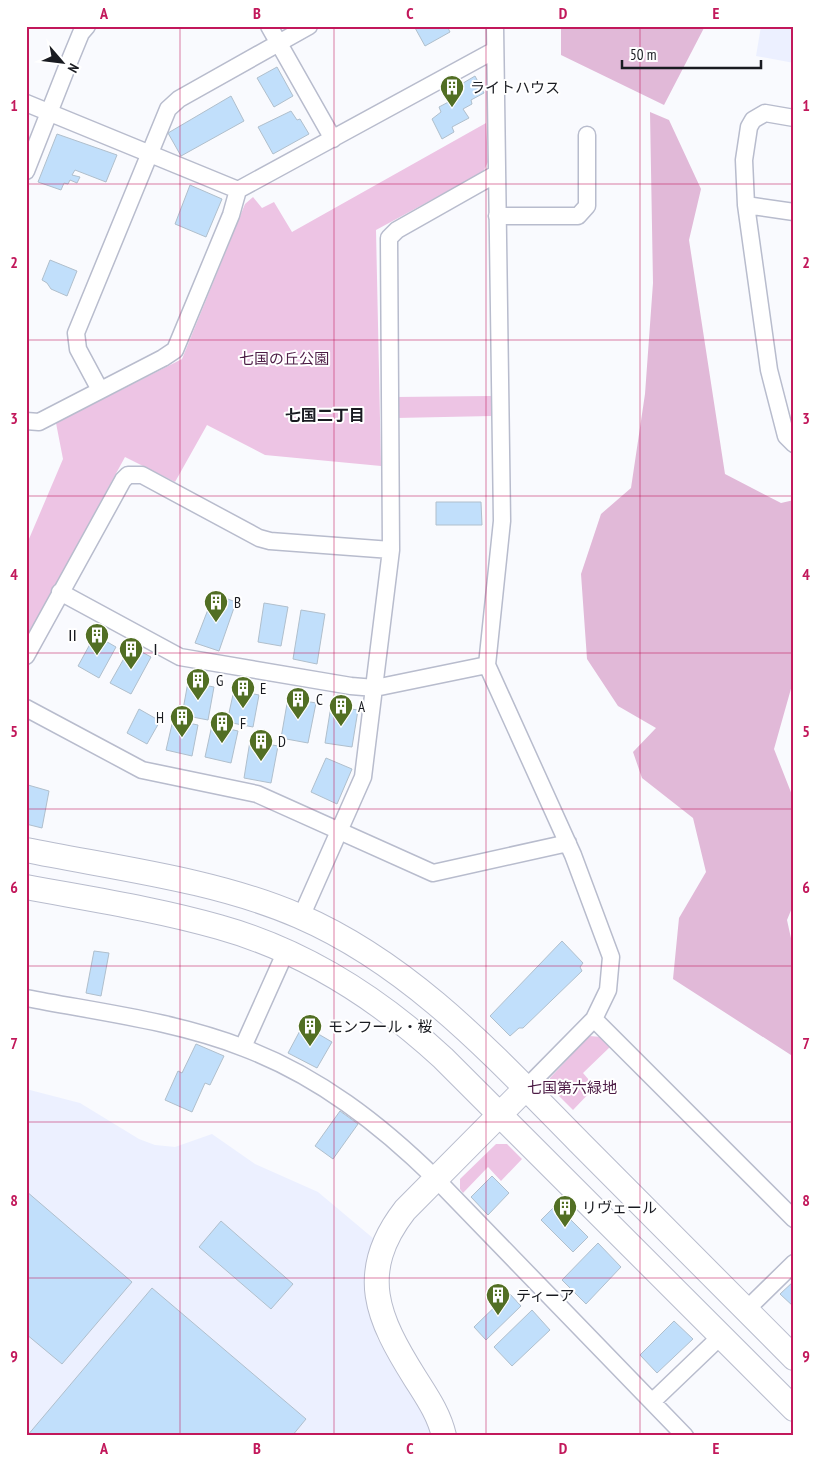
<svg xmlns="http://www.w3.org/2000/svg" width="820" height="1462" font-family="'PT Sans Narrow','Noto Sans JP',sans-serif">
<rect width="100%" height="100%" fill="#f9fafe"/>
<path fill="#ecf0ff" d="M 761,26 L 794,26 L 794,63 L 756,56 Z
M 26,1089 L 80,1103 L 139,1139 L 155,1145 L 175,1147 L 212,1134 L 255,1164 L 318,1192 L 374,1239 L 368,1262 L 369,1301 L 377,1338 L 426,1417 L 433,1436 L 26,1436 Z"/>
<path fill="#edc4e4" d="M 486,123 L 488,162 L 483,172 L 376,230 L 381,466 L 265,455 L 207,425 L 175,482 L 125,457 L 26,639 L 26,546 L 63,459 L 56,423 L 182,359 L 245,204 L 253,197 L 262,208 L 274,202 L 292,232 Z
M 491,396 L 492,416 L 396,418 L 396,397 Z
M 589,1036 L 602,1037 L 611,1046 L 583,1073 L 595,1087 L 573,1110 L 549,1086 L 550,1078 Z
M 496,1144 L 507,1144 L 522,1159 L 501,1181 L 488,1167 L 463,1193 L 460,1189 L 460,1179 Z"/>
<path fill="#e1b9d8" d="M 561,26 L 705,26 L 664,105 L 561,55 Z
M 650,112 L 669,120 L 701,189 L 689,240 L 725,474 L 781,503 L 794,500 L 794,678 L 774,749 L 794,800 L 794,903 L 787,920 L 794,952 L 794,1057 L 673,979 L 679,918 L 706,872 L 693,818 L 642,778 L 633,752 L 656,728 L 618,706 L 587,659 L 581,574 L 601,514 L 631,488 L 645,394 L 653,283 Z"/>
<path fill="#c1dffb" stroke="#b0bfcc" d="M 414,26 L 447,26 L 450,32 L 425,46 Z
M 277,67 L 293,96 L 274,107 L 257,78 Z
M 475,76 L 484,93 L 471,100 L 472,104 L 463,109 L 469,118 L 452,127 L 454,132 L 442,139 L 432,119 L 441,112 L 439,107 L 456,98 L 453,89 Z
M 231,96 L 244,121 L 181,156 L 168,133 Z
M 291,111 L 297,120 L 300,119 L 309,134 L 273,154 L 258,127 Z
M 57,134 L 117,155 L 106,182 L 75,170 L 72,175 L 80,177 L 77,183 L 70,180 L 68,184 L 64,183 L 61,190 L 38,182 Z
M 190,185 L 222,199 L 206,237 L 175,224 Z
M 50,260 L 77,271 L 67,296 L 51,289 L 47,283 L 42,280 Z
M 436,502 L 481,502 L 482,525 L 436,525 Z
M 214,594 L 236,602 L 219,651 L 195,643 Z
M 264,603 L 288,607 L 281,646 L 258,642 Z
M 301,610 L 325,614 L 317,664 L 293,659 Z
M 95,635 L 116,647 L 99,678 L 78,666 Z
M 131,646 L 151,657 L 131,694 L 110,683 Z
M 188,682 L 214,687 L 208,720 L 182,715 Z
M 234,690 L 259,695 L 253,727 L 227,722 Z
M 288,698 L 316,703 L 308,743 L 281,738 Z
M 331,706 L 358,710 L 352,747 L 325,743 Z
M 139,709 L 160,721 L 147,744 L 127,733 Z
M 173,720 L 198,725 L 192,756 L 166,750 Z
M 212,725 L 238,731 L 231,763 L 205,757 Z
M 250,741 L 278,746 L 271,783 L 244,778 Z
M 326,758 L 352,769 L 337,804 L 311,792 Z
M 28,785 L 49,791 L 42,828 L 26,824 Z
M 562,941 L 583,963 L 580,967 L 582,971 L 523,1028 L 519,1028 L 510,1036 L 490,1016 Z
M 94,951 L 109,953 L 101,996 L 86,993 Z
M 303,1025 L 332,1042 L 317,1068 L 288,1053 Z
M 196,1044 L 224,1056 L 210,1085 L 205,1083 L 192,1112 L 165,1100 L 178,1071 L 182,1073 Z
M 340,1111 L 358,1124 L 333,1159 L 315,1146 Z
M 492,1176 L 509,1193 L 488,1215 L 471,1197 Z
M 26,1191 L 132,1282 L 62,1364 L 26,1334 Z
M 556,1205 L 588,1237 L 573,1252 L 541,1220 Z
M 221,1221 L 293,1284 L 271,1309 L 199,1247 Z
M 598,1243 L 621,1267 L 586,1304 L 562,1280 Z
M 794,1281 L 794,1307 L 780,1294 Z
M 152,1288 L 306,1419 L 292,1436 L 27,1436 Z
M 509,1293 L 521,1306 L 486,1340 L 474,1327 Z
M 532,1310 L 550,1330 L 512,1366 L 494,1347 Z
M 674,1321 L 693,1339 L 657,1373 L 640,1355 Z"/>
<g fill="none" stroke-linecap="round" stroke-linejoin="round">
<g stroke="#b8bccd" stroke-width="19">
<path id="street" d="M 269,26 L 333,139
M 495,26 L 502,521 L 487,665 L 573,855 L 611,957 L 608,990 L 594,1019 L 526,1088
M 26,103 L 238,190
M 794,118 L 765,113 L 753,120 L 749,127 L 744,160 L 746,205 L 769,370 L 786,436 L 794,444
M 26,171 L 67,67 L 81,33 L 87,26
M 746,205 L 794,212
M 497,216 L 578,216 L 587,206 L 587,135
M 100,390 L 78,349 L 76,333 L 168,109 L 179,99 L 309,26
M 26,421 L 39,422 L 163,358 L 175,350 L 231,215 L 238,190 L 495,50
M 60,592 L 180,657 L 351,686 L 375,688 L 487,665
M 26,656 L 123,480 L 128,475 L 142,475 L 259,538 L 270,541 L 391,550
M 26,708 L 142,770 L 257,794 L 433,873 L 568,843
M 301,917 L 363,777 L 391,550 L 389,238 L 397,230 L 496,174
M 26,998 C 98,1012 175,1021 244,1048 C 318,1076 380,1124 436,1179 L 685,1436
M 594,1019 L 794,1219
M 243,1047 L 286,951
M 746,1310 L 794,1263
M 653,1401 L 721,1336"/>
</g>
<g stroke="#b8bccd" stroke-width="26">
<path id="secondary" d="M 26,850 C 115,868 216,880 299,916 C 412,965 494,1056 579,1142 C 651,1214 723,1286 794,1358
M 26,887 C 90,899 156,909 219,927 C 305,951 378,998 443,1058 L 794,1409
M 444,1436 C 439,1414 427,1397 415,1378 C 378,1319 356,1273 405,1210 L 526,1088"/>
</g>
<use href="#street" stroke="#fff" stroke-width="16"/>
<use href="#secondary" stroke="#fff" stroke-width="24"/>
</g>
<path fill="none" stroke="#c2185b" stroke-width="1" stroke-opacity="0.55" d="M 180,26 L 180,1436M 334,26 L 334,1436M 486,26 L 486,1436M 640,26 L 640,1436M 26,184 L 794,184M 26,340 L 794,340M 26,496 L 794,496M 26,653 L 794,653M 26,809 L 794,809M 26,966 L 794,966M 26,1122 L 794,1122M 26,1278 L 794,1278"/>
<defs>
<g id="building-pin" transform="scale(1.25)"><path d="M0 17L-7.5 6A9.5 9.5 0 1 1 7.5 6Z" fill="#526f24" stroke="#fff"/><path d="M-4-6H4V6H1V3H-1V6H-4ZM-2.5-4.3h1.7v1.8h-1.7ZM.8-4.3h1.7v1.8H.8ZM-2.5-1h1.7V.8h-1.7ZM.8-1h1.7V.8H.8Z" fill="#fff"/></g>
</defs>
<g fill-rule="evenodd">
<use href="#building-pin" x="452" y="87"/>
<use href="#building-pin" x="216" y="602"/>
<use href="#building-pin" x="97" y="635"/>
<use href="#building-pin" x="131" y="649"/>
<use href="#building-pin" x="198" y="680"/>
<use href="#building-pin" x="243" y="688"/>
<use href="#building-pin" x="298" y="699"/>
<use href="#building-pin" x="341" y="706"/>
<use href="#building-pin" x="182" y="717"/>
<use href="#building-pin" x="222" y="723"/>
<use href="#building-pin" x="261" y="741"/>
<use href="#building-pin" x="310" y="1026"/>
<use href="#building-pin" x="565" y="1207"/>
<use href="#building-pin" x="498" y="1295"/>
</g>
<g text-anchor="middle" dominant-baseline="central" stroke-width="4" stroke-linejoin="round" paint-order="stroke">
<g font-size="15" fill="#191b21" stroke="#fff" text-anchor="start">
<text x="470" y="87">ライトハウス</text>
<text x="234" y="602">B</text>
<text x="80" y="635" text-anchor="end">Ⅱ</text>
<text x="148" y="649">Ⅰ</text>
<text x="216" y="680">G</text>
<text x="260" y="688">E</text>
<text x="316" y="699">C</text>
<text x="358" y="706">A</text>
<text x="164" y="717" text-anchor="end">H</text>
<text x="240" y="723">F</text>
<text x="278" y="741">D</text>
<text x="328" y="1026">モンフール・桜</text>
<text x="582" y="1207">リヴェール</text>
<text x="516" y="1295">ティーア</text>
</g>
<g font-size="15" fill="#4d1d46" stroke="#fff">
<text x="284" y="358">七国の丘公園</text>
<text x="572" y="1087">七国第六緑地</text>
</g>
<g font-size="16" font-weight="bold" fill="#191b21" stroke="#fff">
<text x="325" y="415">七国二丁目</text>
</g>
</g>
<rect width="820" height="1462" fill="none" stroke="#ffffff" stroke-width="55"/>
<g transform="translate(62 62) rotate(118)" stroke="#ffffff" stroke-width="4" paint-order="stroke">
<path d="M0-4L9 19L0 12L-9 19Z" fill="#191b21"/>
<text y="-8" font-size="14" font-weight="bold" text-anchor="middle" fill="#191b21">N</text>
</g>
<path d="M622 60v8h139v-8" fill="none" stroke="#191b21" stroke-width="2.5"/>
<text x="630" y="60" font-size="15" fill="#191b21" stroke="#ffffff" stroke-width="4" paint-order="stroke">50 m</text>
<rect x="28" y="28" width="764" height="1406" fill="none" stroke="#c2185b" stroke-width="2"/>
<g font-size="16" text-anchor="middle" font-weight="bold" fill="#c2185b">
<text x="104" y="19">A</text>
<text x="257" y="19">B</text>
<text x="410" y="19">C</text>
<text x="563" y="19">D</text>
<text x="716" y="19">E</text>
<text x="14" y="111">1</text>
<text x="806" y="111">1</text>
<text x="14" y="268">2</text>
<text x="806" y="268">2</text>
<text x="14" y="424">3</text>
<text x="806" y="424">3</text>
<text x="14" y="580">4</text>
<text x="806" y="580">4</text>
<text x="14" y="737">5</text>
<text x="806" y="737">5</text>
<text x="14" y="893">6</text>
<text x="806" y="893">6</text>
<text x="14" y="1049">7</text>
<text x="806" y="1049">7</text>
<text x="14" y="1206">8</text>
<text x="806" y="1206">8</text>
<text x="14" y="1362">9</text>
<text x="806" y="1362">9</text>
<text x="104" y="1454">A</text>
<text x="257" y="1454">B</text>
<text x="410" y="1454">C</text>
<text x="563" y="1454">D</text>
<text x="716" y="1454">E</text>
</g>
</svg>
